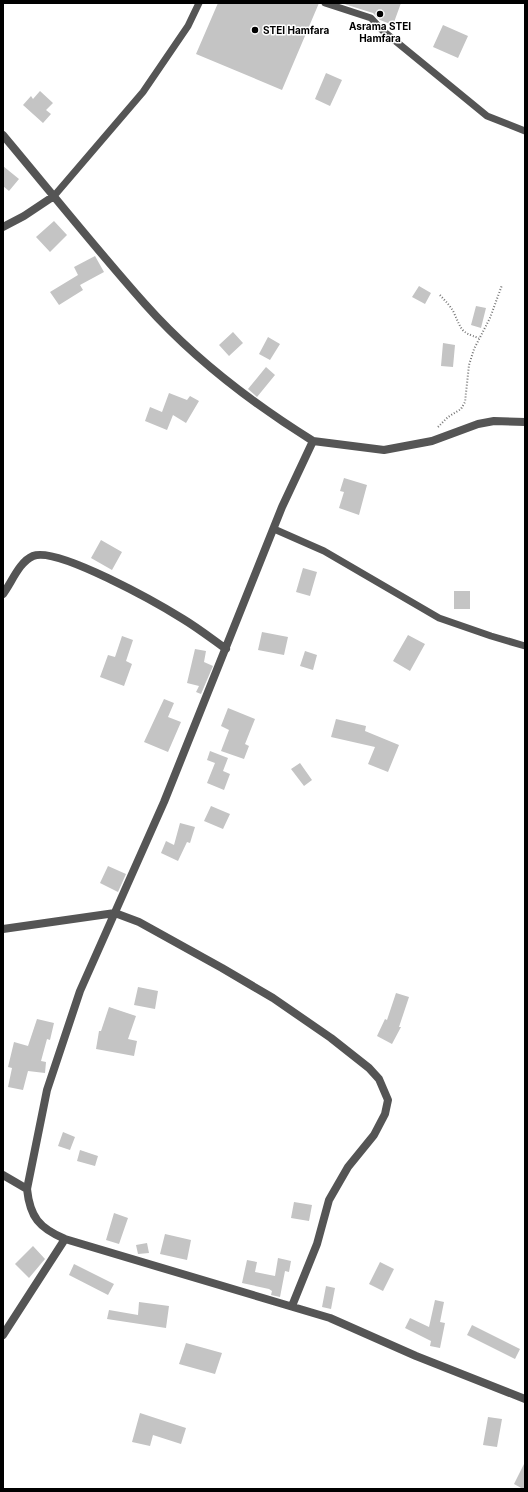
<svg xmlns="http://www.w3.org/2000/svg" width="528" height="1492" font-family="Inter,sans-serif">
<rect width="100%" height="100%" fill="#fff"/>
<path fill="#c4c4c4" d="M 218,3 L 319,3 L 282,90 L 196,54 Z
M 341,3 L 401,3 L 393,25 L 380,20 L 373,13 Z
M 443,25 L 468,36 L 458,58 L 433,47 Z
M 326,73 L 342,80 L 330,106 L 315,99 Z
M 40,91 L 53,103 L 46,110 L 51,114 L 43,123 L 23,105 L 31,96 L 33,99 Z
M 3,166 L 19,179 L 9,191 L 3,186 Z
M 54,221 L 67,235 L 50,252 L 36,237 Z
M 95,256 L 104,272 L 80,285 L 83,290 L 59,305 L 50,292 L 78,275 L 74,267 Z
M 419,286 L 431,293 L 425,304 L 412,297 Z
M 476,306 L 486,308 L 481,328 L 471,325 Z
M 233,332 L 243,343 L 229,356 L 219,345 Z
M 268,337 L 280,344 L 270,360 L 259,354 Z
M 443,343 L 455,345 L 453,367 L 441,366 Z
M 266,367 L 275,375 L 257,397 L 248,389 Z
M 169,393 L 187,400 L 190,396 L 199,401 L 186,423 L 173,415 L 167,430 L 145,421 L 150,407 L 162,412 Z
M 344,478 L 367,485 L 359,515 L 339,508 L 344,492 L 340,491 Z
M 101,540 L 122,552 L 112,570 L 91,558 Z
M 303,568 L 317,572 L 310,596 L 296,592 Z
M 454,591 L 470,591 L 470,609 L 454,609 Z
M 262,632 L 288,637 L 284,655 L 258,650 Z
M 408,635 L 425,644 L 410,671 L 393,661 Z
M 122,636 L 133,640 L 126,661 L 132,664 L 124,686 L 100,677 L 108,655 L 115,657 Z
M 195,649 L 206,651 L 204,662 L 213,666 L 201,694 L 196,692 L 199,686 L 187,683 Z
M 305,651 L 317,655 L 313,670 L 300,666 Z
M 164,699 L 174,703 L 168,717 L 181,722 L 168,752 L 144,742 Z
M 228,708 L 255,719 L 245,744 L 249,746 L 244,759 L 221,751 L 229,730 L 221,726 Z
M 336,719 L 366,726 L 365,731 L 399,745 L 388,772 L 368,764 L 375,747 L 331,737 Z
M 210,751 L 228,758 L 223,771 L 230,774 L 224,790 L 207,783 L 215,763 L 207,760 Z
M 300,763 L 312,780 L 304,786 L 291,769 Z
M 211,806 L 230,814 L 223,829 L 204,821 Z
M 180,823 L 195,827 L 190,843 L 187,842 L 178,861 L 161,853 L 166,841 L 174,845 Z
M 108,866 L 126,874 L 118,892 L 100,883 Z
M 138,987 L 158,991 L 155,1009 L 134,1005 Z
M 396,993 L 409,997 L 399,1027 L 401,1027 L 392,1044 L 377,1036 L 385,1019 L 387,1020 Z
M 109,1007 L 136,1016 L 128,1039 L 137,1041 L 134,1056 L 96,1049 L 99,1031 L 101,1031 Z
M 37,1019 L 54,1023 L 50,1040 L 47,1039 L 41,1061 L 46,1062 L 45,1073 L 28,1071 L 23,1090 L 8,1087 L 12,1068 L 8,1067 L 14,1042 L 28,1046 Z
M 63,1132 L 75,1137 L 70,1150 L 58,1146 Z
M 80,1150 L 98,1156 L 95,1166 L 77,1161 Z
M 294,1202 L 312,1205 L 309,1221 L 291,1218 Z
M 114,1213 L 128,1218 L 119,1244 L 106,1240 Z
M 165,1234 L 191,1240 L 187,1260 L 160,1254 Z
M 147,1243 L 149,1253 L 138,1254 L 136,1245 Z
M 33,1246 L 45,1259 L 29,1278 L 15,1264 Z
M 278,1258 L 291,1261 L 289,1272 L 285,1271 L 280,1297 L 271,1295 L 272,1291 L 269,1289 L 242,1283 L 247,1260 L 257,1262 L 255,1272 L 275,1276 Z
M 380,1262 L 394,1269 L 383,1291 L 369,1284 Z
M 74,1264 L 114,1284 L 108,1295 L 69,1275 Z
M 326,1286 L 335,1288 L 331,1309 L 322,1307 Z
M 435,1300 L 444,1302 L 440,1322 L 445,1323 L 440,1348 L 430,1346 L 431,1341 L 405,1328 L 410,1318 L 429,1327 Z
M 139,1302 L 169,1306 L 166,1328 L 107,1319 L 109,1310 L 138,1315 Z
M 472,1325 L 520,1349 L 515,1359 L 467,1335 Z
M 186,1343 L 222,1353 L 215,1374 L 179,1364 Z
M 140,1413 L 186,1428 L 181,1444 L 153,1435 L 150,1446 L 132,1442 Z
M 488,1417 L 502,1419 L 497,1447 L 483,1445 Z
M 525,1462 L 525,1489 L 523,1489 L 514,1484 Z"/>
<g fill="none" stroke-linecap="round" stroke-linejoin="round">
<path stroke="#777" stroke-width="2" stroke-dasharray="1 2" stroke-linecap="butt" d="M 440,295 C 445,301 451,306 454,313 C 462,330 460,332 479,338
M 438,427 L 448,417 L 461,409 L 465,402 L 469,365 L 474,349 L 490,318 L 502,285"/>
<path stroke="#555" stroke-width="7" d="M 325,3 L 371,18 L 382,30 L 487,116 L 525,131
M 54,196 L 143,92 L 188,26 L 199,3
M 274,529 L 324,551 L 439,618 L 491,636 L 525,646"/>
<path stroke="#555" stroke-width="8" d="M 3,135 C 50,191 96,249 145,304 C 193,358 252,403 313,441 L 282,507 L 164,802 L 80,991 L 47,1090 L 27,1189 C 30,1217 39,1228 65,1239 L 330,1318 L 416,1356 L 525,1399
M 3,227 L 24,216 L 54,196
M 313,441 L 384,450 L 432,441 L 478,424 L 494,421 L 525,422
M 3,594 C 12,582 19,562 33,556 C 57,546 159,604 183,619 C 198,628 212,639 226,649
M 3,929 L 115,913 L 139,922 L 222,968 L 273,998 L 331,1038 L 369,1068 L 379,1079 L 388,1100 L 385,1114 L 374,1135 L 348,1167 L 329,1200 L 317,1244 L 292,1306
M 3,1175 L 27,1189
M 3,1335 L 65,1239"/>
</g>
<g fill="#000" stroke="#fff" stroke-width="1.5">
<circle cx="380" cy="14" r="4"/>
<circle cx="255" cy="30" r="4"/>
</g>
<g text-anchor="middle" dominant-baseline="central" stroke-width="3" stroke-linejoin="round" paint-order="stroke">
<g font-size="10" font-weight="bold" fill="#000" stroke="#fff">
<text x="380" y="26">Asrama STEI<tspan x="380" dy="12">Hamfara</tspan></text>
<text x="263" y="30" text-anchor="start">STEI Hamfara</text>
</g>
</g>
<rect width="528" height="1492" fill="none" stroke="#000000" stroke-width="8"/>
</svg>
